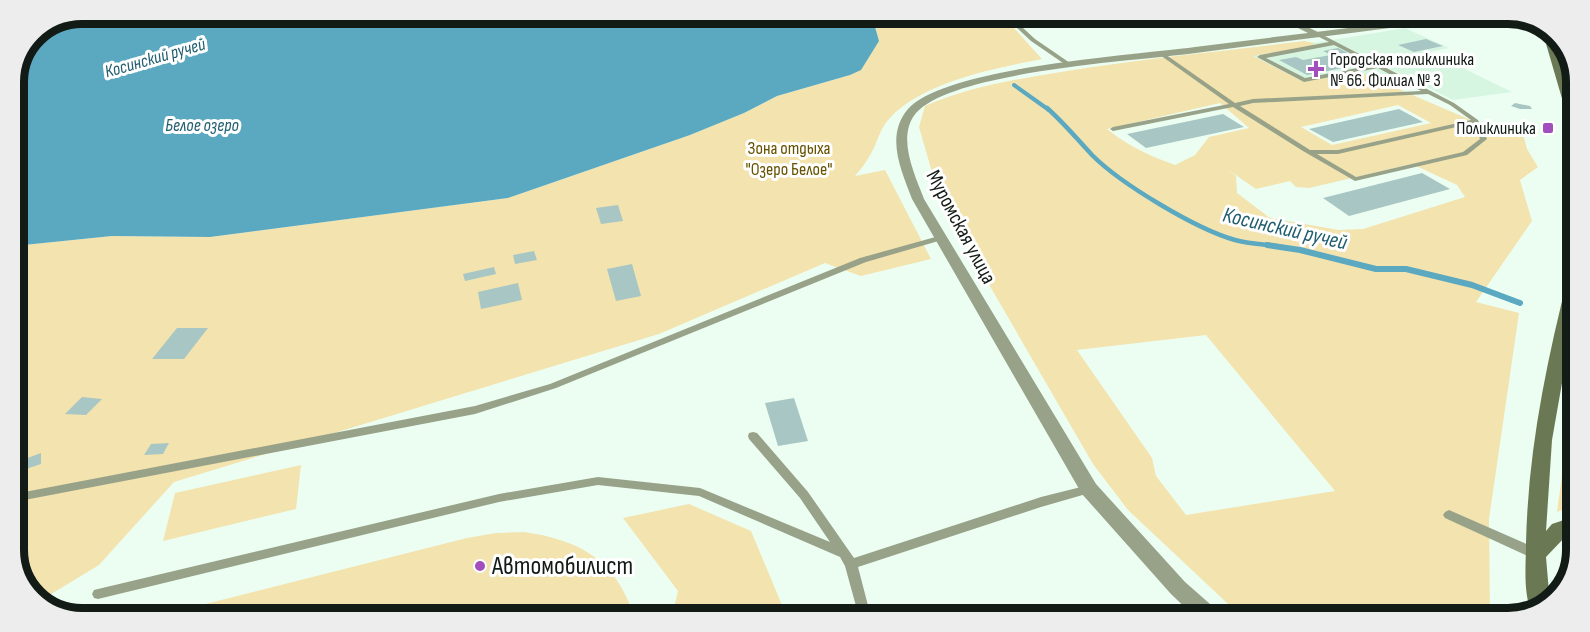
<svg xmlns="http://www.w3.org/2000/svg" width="1590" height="632" font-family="'Sofia Sans Condensed',sans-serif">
<rect width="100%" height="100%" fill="#ecfef2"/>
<path fill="#d7f6e2" d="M 1405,28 L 1449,48 L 1430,52 L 1512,92 L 1453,100 L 1332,40 Z
M 1326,41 L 1376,66 L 1415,87 L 1302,94 L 1249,71 L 1240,53 Z"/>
<path fill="#f3e3af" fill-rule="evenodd" d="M 872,16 L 1003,16 L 1042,59 C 996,68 915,83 885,124 C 878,134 876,147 869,157 C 865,164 860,170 855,176 L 885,170 L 931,259 L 861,276 L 825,263 L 659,334 L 174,482 L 99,565 L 43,599 L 39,599 L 28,591 L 14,554 L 14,246 L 112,236 L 210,237 L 508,198 L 690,135 L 744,113 L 777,96 L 850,75 L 879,41 Z
M 1304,41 L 1314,43 L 1313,46 L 1253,56 L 1304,82 L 1359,72 L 1480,124 L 1503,122 L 1523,134 L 1527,149 L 1538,167 L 1520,180 L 1532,221 L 1476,302 L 1519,313 L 1489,519 L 1490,618 L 1243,618 L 1128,510 L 1093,464 L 940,200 L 919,127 L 925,106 C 971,86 1018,79 1067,71 C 1146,58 1225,51 1304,41 ZM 1220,103 L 1249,128 L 1209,137 L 1195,155 L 1175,165 C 1150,156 1128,146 1107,129 ZM 1398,105 L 1431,123 L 1332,145 L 1301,127 ZM 1412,164 L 1457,185 L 1465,197 L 1363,229 L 1339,230 L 1270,218 L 1237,193 L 1236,176 L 1227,169 L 1256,189 L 1290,181 L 1296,187 L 1309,188 ZM 1206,335 L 1335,491 L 1186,515 L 1156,476 L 1152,458 L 1077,350 Z
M 1574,389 L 1573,506 L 1557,512 Z
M 301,465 L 296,509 L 163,541 L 175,493 Z
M 689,504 L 751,531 L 787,617 L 672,616 L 678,591 L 623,518 Z
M 524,532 C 580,540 616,560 634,616 L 162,615 L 467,538 L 496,533 Z"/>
<path fill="#5ba8c1" d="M 82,14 L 872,16 L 879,41 L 861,70 L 850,75 L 777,96 L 744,113 L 690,135 L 508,198 L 210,237 L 112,236 L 14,246 L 14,78 L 34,33 Z"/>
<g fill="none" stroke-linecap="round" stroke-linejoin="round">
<path stroke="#5ba8c1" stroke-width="4" d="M 1014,85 L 1049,110"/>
<path stroke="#5ba8c1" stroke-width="4.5" d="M 1047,108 C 1064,123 1077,139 1092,155 C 1121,184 1196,229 1235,240 C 1249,244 1263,244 1277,246"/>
<path stroke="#5ba8c1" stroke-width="6" d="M 1267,245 L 1300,250 L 1376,269 L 1406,269 L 1472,285 L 1520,303"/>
</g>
<path fill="#a8c6c3" d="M 1242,17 L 1258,17 L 1266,21 L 1253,23 Z
M 1426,39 L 1443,46 L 1414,52 L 1398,45 Z
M 1338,48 L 1368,63 L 1307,75 L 1279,60 L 1296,57 L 1303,60 L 1331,55 L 1323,51 Z
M 1515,103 L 1530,106 L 1532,109 L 1520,109 L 1511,106 Z
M 1399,109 L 1423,122 L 1333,142 L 1309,129 Z
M 1223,114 L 1244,127 L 1146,148 L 1127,134 Z
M 1422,173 L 1450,189 L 1349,216 L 1323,198 Z
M 618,205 L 623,221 L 601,224 L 596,208 Z
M 534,251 L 537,260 L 515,264 L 513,255 Z
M 632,264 L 641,296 L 616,301 L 607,269 Z
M 494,267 L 496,274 L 465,281 L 463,274 Z
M 518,283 L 522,300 L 481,309 L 478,292 Z
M 177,328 L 208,328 L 184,359 L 152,359 Z
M 82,397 L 102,399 L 86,415 L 65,414 Z
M 794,398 L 808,441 L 778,446 L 765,403 Z
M 169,443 L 163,454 L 144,455 L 151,444 Z
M 41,453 L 41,464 L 14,473 L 14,463 Z"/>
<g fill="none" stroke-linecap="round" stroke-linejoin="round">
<path fill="#98a289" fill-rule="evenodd" d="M 1004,16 L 1010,16 L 1035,39 L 1070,63 L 1070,65 L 1066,65 L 1031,41 Z
M 1317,32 L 1454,103 L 1478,120 L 1487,139 L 1467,155 L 1355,181 L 1303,151 L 1233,107 L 1113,131 L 1110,129 L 1113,127 L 1229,104 L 1160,55 L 1159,54 L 1162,52 L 1235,103 L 1253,99 L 1421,91 L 1378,68 L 1304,82 L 1257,57 L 1260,55 L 1329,42 L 1315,35 L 1314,34 ZM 1334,45 L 1373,65 L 1305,78 L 1266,58 ZM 1428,94 L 1450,105 L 1471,120 L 1338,150 L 1310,150 L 1240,106 L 1253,103 ZM 1474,123 L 1480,139 L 1463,152 L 1356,177 L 1317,154 L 1338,154 Z
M 939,236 L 943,238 L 942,240 L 866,262 L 556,388 L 475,414 L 14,502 L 14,494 L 475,406 L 550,384 L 860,258 Z
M 753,432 L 757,433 L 808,492 L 854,558 L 1041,497 L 1089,485 L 1093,486 L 1095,489 L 1093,492 L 1041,507 L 858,567 L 871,617 L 859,617 L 845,566 L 840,557 L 699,496 L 598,485 L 499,502 L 98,599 L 94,598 L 92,594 L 94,590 L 98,589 L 499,494 L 598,477 L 700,488 L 830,542 L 800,498 L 749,439 L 748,436 L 749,433 Z
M 1449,510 L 1540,550 L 1542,554 L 1540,558 L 1536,559 L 1532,558 L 1445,518 L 1443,515 L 1445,512 Z"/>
<path fill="#98a289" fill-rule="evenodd" d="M 1276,17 L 1287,17 L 1322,34 L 1314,36 Z"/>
<path fill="#98a289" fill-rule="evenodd" d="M 1430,17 L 1453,17 L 1413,25 C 1338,35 1263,44 1188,54 C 1131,61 952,72 916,113 C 896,137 915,175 924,199 L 1096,484 L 1185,582 L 1218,611 L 1221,618 L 1196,618 L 1171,594 L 1082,494 L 912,199 C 901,170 885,136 908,109 C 945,67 1136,55 1195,47 C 1273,37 1352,28 1430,17 Z"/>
<path fill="#6a7954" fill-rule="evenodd" d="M 1545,28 L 1553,33 L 1576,108 L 1576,129 L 1570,126 L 1542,30 Z
M 1575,273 L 1575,309 L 1552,440 L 1546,531 L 1552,524 L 1573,517 L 1573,533 L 1566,536 L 1546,557 L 1550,604 L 1531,611 C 1523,590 1526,565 1526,543 C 1528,452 1546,364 1568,277 Z"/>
</g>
<g fill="#a24ebc" stroke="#fff" stroke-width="2">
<path d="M1313 60h6v6h6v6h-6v6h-6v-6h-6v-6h6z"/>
<rect x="1542" y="122" width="12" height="12" rx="3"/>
<circle cx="480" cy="566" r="6"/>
</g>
<g text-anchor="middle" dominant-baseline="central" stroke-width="6" stroke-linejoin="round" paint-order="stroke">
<g font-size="18" font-style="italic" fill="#205e70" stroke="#fff">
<text transform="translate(155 58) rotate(-16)">Косинский ручей</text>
<text x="202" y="125">Белое озеро</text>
</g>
<g font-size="18" fill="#131b16" stroke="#fff" text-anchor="start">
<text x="1330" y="59">Городская поликлиника<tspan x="1330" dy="21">№ 66. Филиал № 3</tspan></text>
<text x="1536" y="128" text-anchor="end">Поликлиника</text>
</g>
<g font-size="18" fill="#665201" stroke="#fff">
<text x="789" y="148">Зона отдыха<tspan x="789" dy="21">"Озеро Белое"</tspan></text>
</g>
<g font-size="21" fill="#131b16" stroke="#fff">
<text transform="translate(961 227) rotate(62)">Муромская улица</text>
</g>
<g font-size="22" font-style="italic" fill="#205e70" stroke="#fff">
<text transform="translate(1285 229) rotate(13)">Косинский ручей</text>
</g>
<g font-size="26" fill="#131b16" stroke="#fff" text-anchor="start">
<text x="492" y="566">Автомобилист</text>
</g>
</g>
<path d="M0 0H1590V632H0ZM82 24H1508A58 58 0 0 1 1566 82V550A58 58 0 0 1 1508 608H82A58 58 0 0 1 24 550V82A58 58 0 0 1 82 24Z" fill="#ecedec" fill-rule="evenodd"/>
<path fill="none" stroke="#131b16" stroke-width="8" d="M82 24H1508A58 58 0 0 1 1566 82V550A58 58 0 0 1 1508 608H82A58 58 0 0 1 24 550V82A58 58 0 0 1 82 24Z"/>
</svg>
